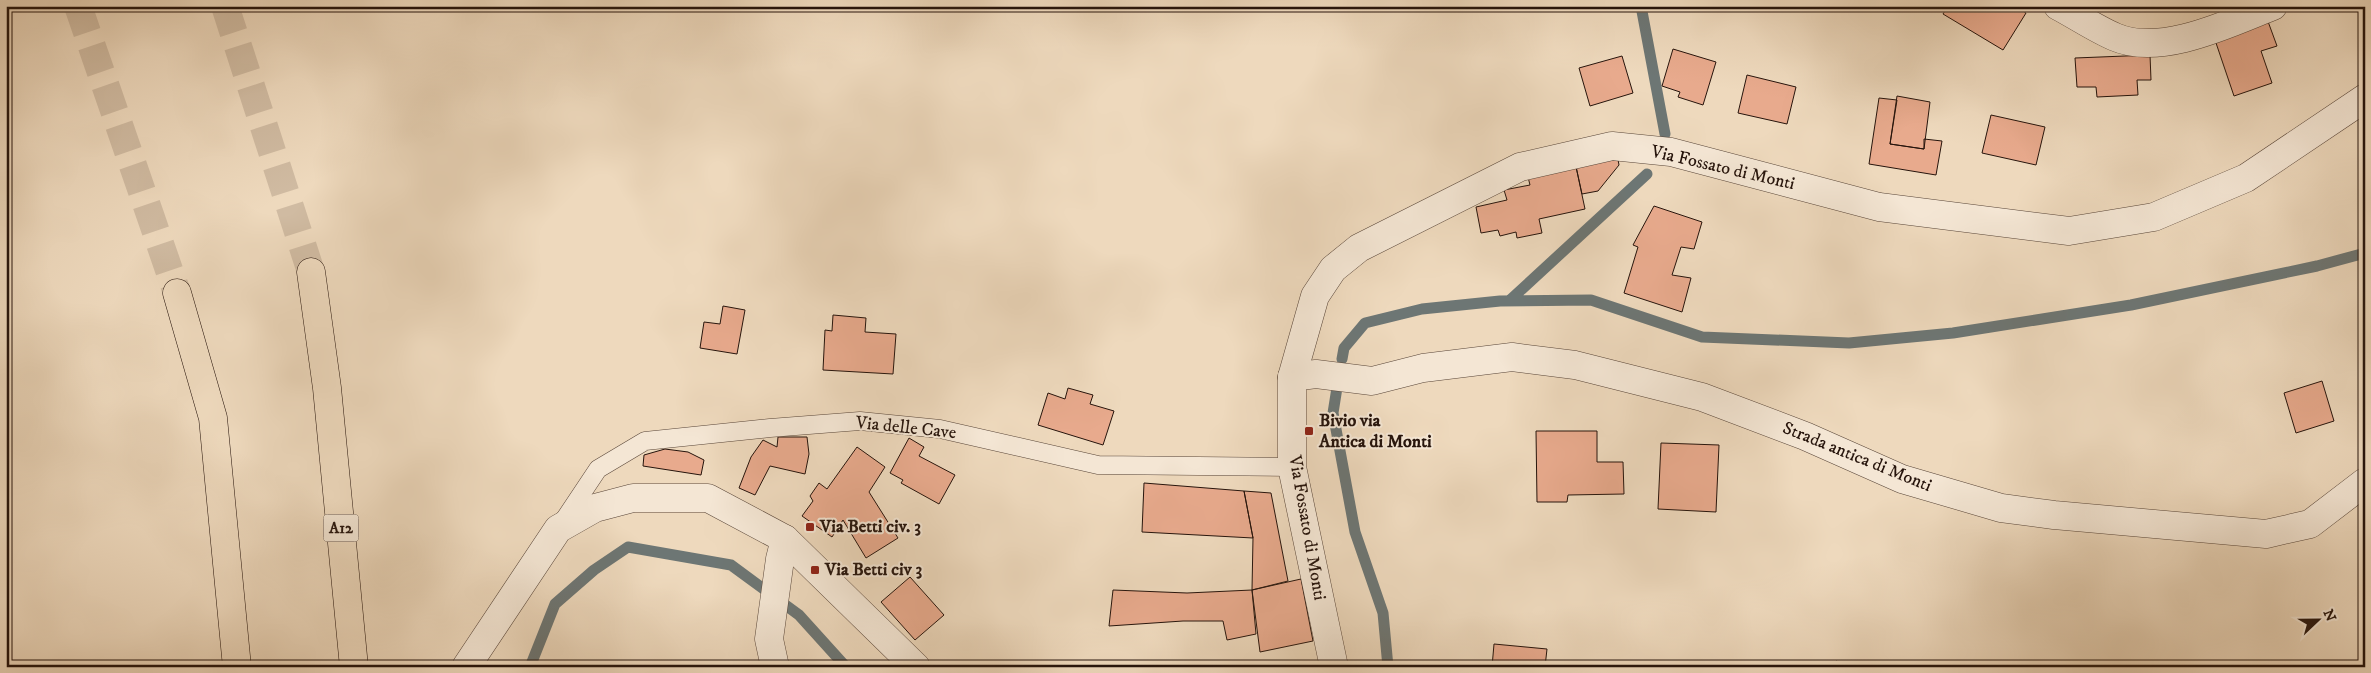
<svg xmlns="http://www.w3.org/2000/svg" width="2371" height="673" font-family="'IM FELL DW Pica',serif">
<rect width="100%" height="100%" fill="#eed9bd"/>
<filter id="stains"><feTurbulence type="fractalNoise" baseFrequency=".004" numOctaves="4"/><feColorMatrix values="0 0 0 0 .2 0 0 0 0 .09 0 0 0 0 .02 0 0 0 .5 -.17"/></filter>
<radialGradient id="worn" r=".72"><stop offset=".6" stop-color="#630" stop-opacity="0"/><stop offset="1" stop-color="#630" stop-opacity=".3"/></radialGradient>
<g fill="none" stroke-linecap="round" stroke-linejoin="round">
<path stroke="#6d7674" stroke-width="11" d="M 1641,6 L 1665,134
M 1509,301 L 1647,174
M 1342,359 L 1344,348 L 1365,323 L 1422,309 L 1500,301 L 1591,300 L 1702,337 L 1849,343 L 1953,333 L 2131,305 L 2317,266 L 2365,253
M 1339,375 L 1333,413 L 1355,532 L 1383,613 L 1388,667
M 530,667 L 555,604 L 594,570 L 628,547 L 731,565 L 799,615 L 846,667"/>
</g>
<path fill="#e8aa8d" stroke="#26140c" d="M 1796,6 L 1815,6 L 1814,11 Z
M 1948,6 L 2015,6 L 2026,13 L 2003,50 L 1943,14 Z
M 2266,16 L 2277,46 L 2261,51 L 2272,83 L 2234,96 L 2215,40 Z
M 1673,49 L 1716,62 L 1703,105 L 1678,97 L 1680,92 L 1662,86 Z
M 2150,55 L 2151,80 L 2137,80 L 2138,95 L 2097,97 L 2096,87 L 2077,87 L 2075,58 Z
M 1622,56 L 1633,93 L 1590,106 L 1579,68 Z
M 1747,75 L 1796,87 L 1787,124 L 1738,113 Z
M 1897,96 L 1930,102 L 1924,149 L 1890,144 Z
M 1879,98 L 1897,100 L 1890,144 L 1924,149 L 1924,139 L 1942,141 L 1936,175 L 1869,164 Z
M 1991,115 L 2045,127 L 2036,165 L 1982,153 Z
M 1617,154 L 1619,165 L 1598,191 L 1582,194 L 1575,162 Z
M 1575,162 L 1585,209 L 1539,219 L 1542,233 L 1517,238 L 1516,232 L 1500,236 L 1498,230 L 1481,233 L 1476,207 L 1507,200 L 1504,190 L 1530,185 L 1527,173 Z
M 1654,206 L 1702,222 L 1694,249 L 1681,247 L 1672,275 L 1691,278 L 1682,312 L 1624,293 L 1638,247 L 1633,245 Z
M 723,306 L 745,310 L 737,354 L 700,348 L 704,322 L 720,324 Z
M 833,315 L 866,318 L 865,332 L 896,334 L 893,374 L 823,370 L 825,330 L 832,331 Z
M 2322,381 L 2334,421 L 2296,433 L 2284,393 Z
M 1068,388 L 1093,395 L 1090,404 L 1114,411 L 1103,445 L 1038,425 L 1048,393 L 1065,399 Z
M 1536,431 L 1597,431 L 1597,462 L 1623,462 L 1624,494 L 1568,495 L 1567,502 L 1537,502 Z
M 778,437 L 807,437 L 809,454 L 805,474 L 770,466 L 755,495 L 739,488 L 751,457 L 763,440 L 777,447 Z
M 909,438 L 924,447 L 919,456 L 955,475 L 939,504 L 901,483 L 903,480 L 890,473 Z
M 1661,443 L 1719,445 L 1716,512 L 1658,509 Z
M 857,447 L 885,467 L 869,492 L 898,538 L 866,558 L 843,520 L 832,537 L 802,516 L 813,501 L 810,496 L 819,483 L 827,489 Z
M 665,449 L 688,452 L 704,460 L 701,475 L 643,466 L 644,455 Z
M 1144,483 L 1244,491 L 1253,538 L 1142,532 Z
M 1244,491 L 1271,493 L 1288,581 L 1252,590 L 1253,538 Z
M 910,577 L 944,615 L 915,640 L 881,602 Z
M 1301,579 L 1313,641 L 1260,652 L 1252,590 Z
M 1113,590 L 1187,593 L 1252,590 L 1256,634 L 1227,640 L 1223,621 L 1183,621 L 1109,626 Z
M 1494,644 L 1547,649 L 1545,667 L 1492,667 Z
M 1836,661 L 1855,667 L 1834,667 Z"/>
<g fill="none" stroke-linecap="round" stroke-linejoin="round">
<path stroke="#d0bba2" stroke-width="28" stroke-dasharray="28 14" stroke-linecap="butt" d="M 78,6 L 177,293
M 225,6 L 311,272"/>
<g stroke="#584538" stroke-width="19">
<path id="service" d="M 562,523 L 598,469 L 645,441 L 770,428 L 860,421 L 940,429 L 1098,465 L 1292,467"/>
</g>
<g stroke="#584538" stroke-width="29">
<path id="minor" d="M 2058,6 C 2077,16 2096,29 2115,37 C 2161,57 2230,23 2273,6
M 1292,377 L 1316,374 L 1372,381 L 1423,368 L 1512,357 L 1575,365 L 1702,397 L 1805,436 L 1902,479 L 2001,508 L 2054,515 L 2266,534 L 2310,524 L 2365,482
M 775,667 L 769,639 L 780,559 L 785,539"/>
</g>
<g stroke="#584538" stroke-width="29">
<path id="tertiary" d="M 466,667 L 558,529 L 595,508 L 633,498 L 708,498 L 785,539 L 916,667
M 1334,667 L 1292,467 L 1292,377 L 1315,296 L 1333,269 L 1359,248 L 1520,167 L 1612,146 L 1671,152 L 1879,207 L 2069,231 L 2154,217 L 2246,178 L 2365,98"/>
</g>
<g stroke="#26140c" stroke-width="29">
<path id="motorway" d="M 311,272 L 327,388 L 354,667
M 177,293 L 213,418 L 237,667"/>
</g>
<use href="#service" stroke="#f4e6d4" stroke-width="18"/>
<use href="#minor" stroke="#f4e6d4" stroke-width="28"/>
<use href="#tertiary" stroke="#f4e6d4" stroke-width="28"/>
<use href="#motorway" stroke="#eed9bd" stroke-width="28"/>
</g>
<g fill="#8f2418" stroke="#f4e6d4" stroke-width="2">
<rect x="1304" y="426" width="10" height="10" rx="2.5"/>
<rect x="805" y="522" width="10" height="10" rx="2.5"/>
<rect x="810" y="565" width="10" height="10" rx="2.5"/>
</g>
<g text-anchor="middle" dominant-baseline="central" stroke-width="4" stroke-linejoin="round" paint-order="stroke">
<rect fill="#f4e6d4" stroke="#645348" stroke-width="1" x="323.5" y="514.5" width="35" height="27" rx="4"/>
<g font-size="16" font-weight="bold" fill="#26140c">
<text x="341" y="528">A12</text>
</g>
<g font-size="18" fill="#26140c" stroke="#f4e6d4">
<text transform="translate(1723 168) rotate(13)">Via Fossato di Monti</text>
<text transform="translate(906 428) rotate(6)">Via delle Cave</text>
<text transform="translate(1857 457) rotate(22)">Strada antica di Monti</text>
<text transform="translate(1307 528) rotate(80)">Via Fossato di Monti</text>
</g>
<g font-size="18" font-weight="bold" fill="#26140c" stroke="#f4e6d4" text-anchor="start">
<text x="1319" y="421">Bivio via<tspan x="1319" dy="21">Antica di Monti</tspan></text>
<text x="820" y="527">Via Betti civ. 3</text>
<text x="825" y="570">Via Betti civ 3</text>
</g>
</g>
<rect width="2371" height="673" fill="none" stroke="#eed9bd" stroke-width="25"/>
<rect x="8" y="8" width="2356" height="658" fill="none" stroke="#26140c" stroke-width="2.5"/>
<rect x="12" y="12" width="2346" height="648" fill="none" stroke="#26140c"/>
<g transform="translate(2318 620) rotate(68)" stroke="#f4e6d4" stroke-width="4" paint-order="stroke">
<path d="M0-4L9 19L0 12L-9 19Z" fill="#26140c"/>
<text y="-8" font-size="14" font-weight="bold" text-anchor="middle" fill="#26140c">N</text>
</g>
<rect width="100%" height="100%" filter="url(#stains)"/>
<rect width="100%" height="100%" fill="url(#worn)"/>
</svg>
